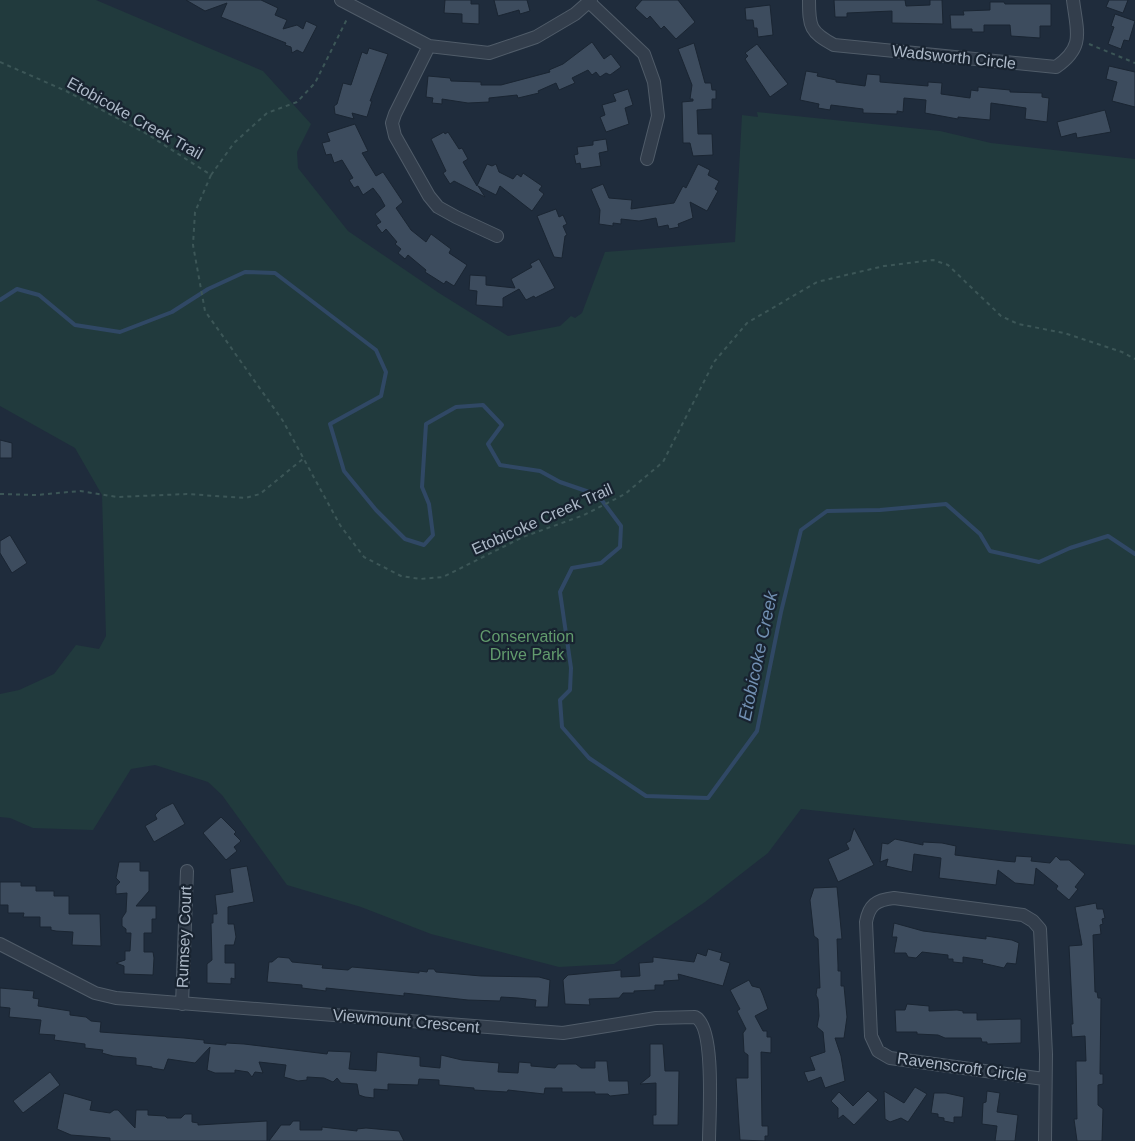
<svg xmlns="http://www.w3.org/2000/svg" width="1135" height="1141" font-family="Helvetica,sans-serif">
<rect width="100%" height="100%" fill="#1f2c3c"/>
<path fill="#213a3d" d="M 0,0 L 96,0 L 263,71 L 311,124 L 297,152 L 298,168 L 348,231 L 439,293 L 508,336 L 560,326 L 571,316 L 575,318 L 582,313 L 605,252 L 735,242 L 742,115 L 758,117 L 757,112 L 940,131 L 991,143 L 1135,159 L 1135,845 L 801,809 L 768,853 L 705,902 L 614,964 L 559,967 L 431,934 L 361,907 L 287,885 L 222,795 L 208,782 L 155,765 L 131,769 L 93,830 L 33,828 L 10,818 L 0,817 L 0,694 L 19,690 L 54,674 L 76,645 L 99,649 L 106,636 L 102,495 L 75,448 L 0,406 Z"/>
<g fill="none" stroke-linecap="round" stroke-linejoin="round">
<path stroke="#304865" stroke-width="4" d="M 0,300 L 17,289 L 39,295 L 75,325 L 120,332 L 172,312 L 208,289 L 245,272 L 275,273 L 376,350 L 386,372 L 381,396 L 330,424 L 344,471 L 376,510 L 405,539 L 424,545 L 433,535 L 429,504 L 422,487 L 426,424 L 456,407 L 483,405 L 502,425 L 488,444 L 500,465 L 540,471 L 560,482 L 598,495 L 621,526 L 620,547 L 601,563 L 572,568 L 560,592 L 571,668 L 570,690 L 560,700 L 562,727 L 589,758 L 646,796 L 708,798 L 757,731 L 781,612 L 801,530 L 827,511 L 880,510 L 946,504 L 980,534 L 990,551 L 1039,562 L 1070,548 L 1108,536 L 1135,554"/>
</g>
<path fill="#3d4c5e" stroke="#1a2532" d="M 186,0 L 261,0 L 278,8 L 275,15 L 287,20 L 283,29 L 297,25 L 303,29 L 306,21 L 317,26 L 303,53 L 297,50 L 292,53 L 291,47 L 285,45 L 286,43 L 221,17 L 227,3 L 205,11 Z
M 445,0 L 471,0 L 471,4 L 479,4 L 479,24 L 462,23 L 462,14 L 444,13 Z
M 494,0 L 527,0 L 530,11 L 520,14 L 519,10 L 498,16 Z
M 642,0 L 678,0 L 695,22 L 676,39 L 664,26 L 661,29 L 650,16 L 647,19 L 635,8 Z
M 834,0 L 905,0 L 906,6 L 930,5 L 930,0 L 942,0 L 943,24 L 892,23 L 892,11 L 847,13 L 847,17 L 835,17 Z
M 1109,0 L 1128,0 L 1123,13 L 1106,7 Z
M 990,2 L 1004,2 L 1005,4 L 1051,4 L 1051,26 L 1040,26 L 1040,38 L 1011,36 L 1010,25 L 984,25 L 984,32 L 972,32 L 972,29 L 951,29 L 950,15 L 964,15 L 963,11 L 990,10 Z
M 770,5 L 773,35 L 758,37 L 757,28 L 754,28 L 753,20 L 746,20 L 745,8 Z
M 1115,14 L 1135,21 L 1129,41 L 1124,40 L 1121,49 L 1108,44 L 1114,27 L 1111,26 Z
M 592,42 L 604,59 L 611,54 L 621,67 L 610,75 L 606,73 L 600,77 L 596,72 L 592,75 L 588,70 L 572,78 L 575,83 L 559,90 L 556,83 L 538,91 L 539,93 L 518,98 L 517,95 L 489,98 L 489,102 L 468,103 L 442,99 L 442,104 L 432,103 L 433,98 L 426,97 L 428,76 L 450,78 L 451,81 L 481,82 L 481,85 L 501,85 L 550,72 L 549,70 L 563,64 Z
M 694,43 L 705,83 L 711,83 L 712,90 L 716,90 L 716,99 L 712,99 L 712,109 L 697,110 L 698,134 L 712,134 L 713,155 L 693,156 L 690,143 L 683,143 L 682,102 L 693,101 L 693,99 L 690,99 L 692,85 L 678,49 Z
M 757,44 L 788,84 L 770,97 L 745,59 L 748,56 L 745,53 Z
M 369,48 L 388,54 L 370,101 L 372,101 L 367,117 L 352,113 L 354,119 L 335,114 L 334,106 L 337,104 L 343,83 L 351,85 L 362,52 L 367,54 Z
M 1109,66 L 1135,72 L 1135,107 L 1112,101 L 1117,82 L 1106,79 Z
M 806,71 L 818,73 L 817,76 L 836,80 L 836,82 L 865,86 L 867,74 L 880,75 L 880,82 L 928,86 L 928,82 L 942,83 L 941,94 L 970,98 L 971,90 L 978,91 L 978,87 L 1010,90 L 1010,92 L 1042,93 L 1042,97 L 1049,98 L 1047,122 L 1025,119 L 1026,108 L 991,103 L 990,120 L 958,117 L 958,119 L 925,113 L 926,100 L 904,98 L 903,112 L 897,111 L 897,114 L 863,113 L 863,109 L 831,105 L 830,110 L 818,108 L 819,104 L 800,100 Z
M 628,89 L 633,105 L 625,108 L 629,124 L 606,132 L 600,117 L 605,115 L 602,105 L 616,101 L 613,94 Z
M 1105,110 L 1111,132 L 1077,138 L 1076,133 L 1061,137 L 1057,122 Z
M 355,124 L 368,151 L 362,153 L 376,176 L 383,172 L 403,202 L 396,208 L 411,230 L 426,242 L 431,234 L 451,249 L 449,253 L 467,265 L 454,286 L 446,281 L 444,284 L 425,272 L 426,270 L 408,255 L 405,259 L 398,253 L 401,249 L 395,244 L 397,242 L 386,229 L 382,233 L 376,225 L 381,222 L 375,214 L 385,206 L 380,197 L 373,188 L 363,195 L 358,186 L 354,188 L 349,180 L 353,178 L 342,160 L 334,163 L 331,154 L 326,155 L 322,143 L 330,141 L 327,133 Z
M 444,132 L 445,134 L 448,132 L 459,149 L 462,148 L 468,159 L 463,162 L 477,186 L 487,164 L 492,166 L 496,164 L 499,172 L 513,179 L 517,174 L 521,177 L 523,173 L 542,186 L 539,190 L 544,194 L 532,211 L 500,186 L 496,195 L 478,186 L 485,197 L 454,181 L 450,184 L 443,173 L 446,171 L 431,139 Z
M 606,139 L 608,151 L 599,153 L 601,166 L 581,169 L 580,163 L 576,164 L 574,155 L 578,154 L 577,147 L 593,145 L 593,141 Z
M 698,164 L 710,170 L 708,175 L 719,181 L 715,189 L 718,191 L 707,211 L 690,202 L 693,218 L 678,224 L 679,227 L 669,229 L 668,225 L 658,227 L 656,218 L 639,221 L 621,219 L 621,224 L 613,223 L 613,226 L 599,224 L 600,210 L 591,189 L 603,184 L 609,198 L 632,200 L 631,209 L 674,203 L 683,186 L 686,188 Z
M 556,209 L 559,217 L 563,215 L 567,224 L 563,226 L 567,235 L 565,236 L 562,258 L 554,257 L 537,216 Z
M 539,259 L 555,288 L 535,298 L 534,296 L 526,300 L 519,289 L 503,298 L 503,307 L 476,305 L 477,291 L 469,290 L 470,275 L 486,276 L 486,285 L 515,288 L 511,279 L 532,267 L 530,264 Z
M 0,440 L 12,443 L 12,458 L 0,458 Z
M 10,535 L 27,563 L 12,573 L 0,553 L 0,541 Z
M 173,803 L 185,824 L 154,842 L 145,826 L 157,819 L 155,815 L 161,809 Z
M 221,817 L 236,832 L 234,834 L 241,841 L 234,847 L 237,851 L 226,860 L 203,833 Z
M 854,828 L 874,865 L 838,882 L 828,859 L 849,849 L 846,843 L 850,841 Z
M 895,839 L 923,845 L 923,842 L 942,843 L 956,846 L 955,855 L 1004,861 L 1015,862 L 1016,856 L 1032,857 L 1031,861 L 1050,863 L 1056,856 L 1060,860 L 1069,860 L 1085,874 L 1075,887 L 1078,889 L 1069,900 L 1056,889 L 1058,886 L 1036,868 L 1034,885 L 1015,883 L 998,870 L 996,885 L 939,878 L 941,858 L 914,854 L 912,872 L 886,866 L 888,859 L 880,862 L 882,843 L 888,844 Z
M 119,862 L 140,862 L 140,871 L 149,871 L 149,891 L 136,906 L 156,906 L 156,919 L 152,919 L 152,933 L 144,933 L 144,952 L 153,952 L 154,958 L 153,975 L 124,974 L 124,966 L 116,963 L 125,960 L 125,951 L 130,951 L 131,933 L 126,933 L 126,929 L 122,926 L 122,918 L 126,912 L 127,893 L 116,894 L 116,886 L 120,882 L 116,878 Z
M 247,866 L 254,902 L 228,907 L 228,924 L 234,924 L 236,937 L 234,945 L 225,945 L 225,963 L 235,963 L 235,979 L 231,978 L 231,984 L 207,983 L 207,964 L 212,960 L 211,923 L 213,923 L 213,914 L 217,914 L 215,895 L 233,892 L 230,869 Z
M 0,882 L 21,882 L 21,886 L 36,886 L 36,891 L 54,891 L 54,896 L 69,896 L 69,914 L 100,914 L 101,946 L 72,945 L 73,932 L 56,931 L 51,930 L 51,927 L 40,927 L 40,917 L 23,917 L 24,913 L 8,913 L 8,905 L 0,905 Z
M 837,887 L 842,939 L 837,939 L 838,965 L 838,971 L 841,971 L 841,986 L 844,986 L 847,1017 L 844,1038 L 835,1038 L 841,1056 L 845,1081 L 825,1088 L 821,1077 L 808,1082 L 804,1072 L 815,1070 L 810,1057 L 825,1052 L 823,1032 L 817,1027 L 819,1016 L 818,999 L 816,995 L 817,988 L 820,988 L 818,939 L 814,936 L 810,900 L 814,888 Z
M 1096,903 L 1097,909 L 1103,909 L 1105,918 L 1102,919 L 1103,924 L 1100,925 L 1101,934 L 1093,935 L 1095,992 L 1097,992 L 1098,998 L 1101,998 L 1100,1074 L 1103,1074 L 1103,1084 L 1098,1085 L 1098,1105 L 1103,1109 L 1102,1141 L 1077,1141 L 1074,1119 L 1077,1119 L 1076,1061 L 1086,1061 L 1085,1036 L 1072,1037 L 1071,1024 L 1073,1024 L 1069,946 L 1082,945 L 1075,907 Z
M 894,923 L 923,931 L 986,939 L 986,936 L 1012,940 L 1019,943 L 1016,964 L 1007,963 L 1004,968 L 982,963 L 983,960 L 963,957 L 963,963 L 953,962 L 953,959 L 948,959 L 948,955 L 922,952 L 916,958 L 908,957 L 906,953 L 894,953 L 897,937 L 892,937 Z
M 708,949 L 722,953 L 720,960 L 730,963 L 723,986 L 678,974 L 679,980 L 664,981 L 664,985 L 655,985 L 655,990 L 634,991 L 634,993 L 623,993 L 619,998 L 589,999 L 590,1005 L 565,1004 L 563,980 L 568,975 L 621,970 L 621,977 L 640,976 L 639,963 L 653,962 L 653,957 L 694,962 L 697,953 L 706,956 Z
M 278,957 L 289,958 L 292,962 L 323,965 L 322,968 L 348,970 L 352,967 L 419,973 L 419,971 L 427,972 L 428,969 L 434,969 L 436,972 L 481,976 L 539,977 L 550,980 L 548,1007 L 535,1007 L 536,1000 L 518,998 L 501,997 L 500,1001 L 468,1000 L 404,993 L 404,996 L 326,988 L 326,991 L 302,988 L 302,985 L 267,982 L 269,962 L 272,962 Z
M 749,980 L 752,986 L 760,988 L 763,995 L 768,1009 L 755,1016 L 763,1031 L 767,1031 L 767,1037 L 771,1037 L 771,1053 L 761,1052 L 762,1126 L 768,1126 L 768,1136 L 765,1136 L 765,1141 L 740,1140 L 736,1078 L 748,1078 L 748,1055 L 744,1052 L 743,1033 L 746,1029 L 737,1011 L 740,1009 L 730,990 Z
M 0,988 L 34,991 L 33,998 L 39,999 L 38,1006 L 70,1011 L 70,1015 L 86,1017 L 91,1021 L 101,1022 L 100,1032 L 184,1038 L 204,1040 L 204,1043 L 226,1045 L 226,1043 L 244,1044 L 327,1054 L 328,1051 L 351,1052 L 349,1069 L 376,1071 L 377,1052 L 420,1057 L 420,1066 L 440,1068 L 441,1055 L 462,1060 L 499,1063 L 498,1072 L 518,1073 L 519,1062 L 531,1063 L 531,1066 L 555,1068 L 558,1064 L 576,1064 L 581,1068 L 595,1068 L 595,1061 L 607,1061 L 609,1081 L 628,1081 L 629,1094 L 610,1096 L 608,1094 L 595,1094 L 595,1092 L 562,1092 L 562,1088 L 545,1088 L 544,1094 L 508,1090 L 507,1092 L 474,1090 L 474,1088 L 439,1085 L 439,1080 L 419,1079 L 418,1085 L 388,1084 L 388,1090 L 374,1089 L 374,1098 L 365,1097 L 359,1095 L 357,1084 L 341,1083 L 337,1078 L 333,1082 L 324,1078 L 307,1077 L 307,1080 L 298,1081 L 284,1077 L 286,1065 L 259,1062 L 263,1073 L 255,1072 L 252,1077 L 248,1072 L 235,1070 L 235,1073 L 215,1073 L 207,1070 L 210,1047 L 195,1063 L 168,1059 L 164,1070 L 152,1068 L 152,1067 L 136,1065 L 136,1058 L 113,1056 L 102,1053 L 103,1050 L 85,1048 L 85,1044 L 54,1040 L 55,1035 L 39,1034 L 41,1020 L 9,1017 L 10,1008 L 0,1007 Z
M 907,1004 L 929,1006 L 929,1011 L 957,1010 L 963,1011 L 963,1013 L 977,1013 L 977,1020 L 1021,1019 L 1021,1043 L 987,1044 L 987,1042 L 982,1042 L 981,1038 L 945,1038 L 938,1035 L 917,1034 L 917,1032 L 896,1032 L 895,1010 L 905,1010 Z
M 650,1044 L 663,1044 L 665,1071 L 679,1071 L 678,1125 L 653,1125 L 653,1115 L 656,1115 L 656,1083 L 640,1084 L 650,1076 Z
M 50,1072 L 60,1085 L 23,1113 L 13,1101 Z
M 915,1087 L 927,1094 L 908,1122 L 901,1118 L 890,1122 L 885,1119 L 884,1091 L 904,1103 Z
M 868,1091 L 878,1100 L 854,1125 L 843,1115 L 838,1119 L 838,1108 L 831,1101 L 839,1092 L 853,1106 Z
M 987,1091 L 1000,1093 L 997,1112 L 1018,1115 L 1015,1141 L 995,1141 L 997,1126 L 982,1124 L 983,1103 L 986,1102 Z
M 64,1093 L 92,1101 L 90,1110 L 110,1113 L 114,1110 L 118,1110 L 135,1128 L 136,1110 L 148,1110 L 148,1115 L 165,1116 L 167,1118 L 181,1118 L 185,1114 L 192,1114 L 192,1122 L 198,1123 L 198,1125 L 267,1121 L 267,1141 L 110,1141 L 110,1138 L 71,1135 L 57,1129 Z
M 934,1093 L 946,1093 L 964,1097 L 962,1117 L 954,1117 L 954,1123 L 944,1121 L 944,1118 L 938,1117 L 938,1114 L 931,1113 Z
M 293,1121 L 300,1121 L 300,1130 L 322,1130 L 322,1127 L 357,1131 L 357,1129 L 366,1128 L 399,1131 L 404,1141 L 269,1141 L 281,1125 L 290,1125 Z"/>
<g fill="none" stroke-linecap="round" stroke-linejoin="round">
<g stroke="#505c69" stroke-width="14">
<path id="street" d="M 341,0 L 429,46 L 489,53 L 536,37 L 575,14 L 591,0
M 809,0 C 809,27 810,32 834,45 L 1056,67 C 1085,47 1077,32 1073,0
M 589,2 L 644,54 L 654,82 L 658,116 L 647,159
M 429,46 L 395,114 L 392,123 L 395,136 L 429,196 L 438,207 L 456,217 L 497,236
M 0,944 L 95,993 L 116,998 L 563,1033 L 656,1018 L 695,1017 C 716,1026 709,1119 709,1141
M 182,1004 L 187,871
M 1044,1079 L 890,1058 L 878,1051 L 871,1036 L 866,922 C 869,905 876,900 894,898 L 1023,915 L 1033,921 L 1040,929 L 1046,1054 L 1045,1141"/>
</g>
<path stroke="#3c5657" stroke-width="2" stroke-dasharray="4 4" stroke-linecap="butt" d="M 1089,44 L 1135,63
M 0,62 L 66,91 L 147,134 L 211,175 L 195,212 L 193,245 L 205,311 L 283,421 L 340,525 L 364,557 L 401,576 L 420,579 L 443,577 L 523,537 L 584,515 L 625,494 L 663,462 L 714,362 L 747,323 L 817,282 L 884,266 L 933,260 L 948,265 L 1001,316 L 1018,324 L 1064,333 L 1122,352 L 1135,359
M 211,175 L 234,143 L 267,113 L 297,102 L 315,83 L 348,17
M 0,494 L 36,495 L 80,491 L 117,497 L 187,494 L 245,498 L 260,494 L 304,458"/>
<use href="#street" stroke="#333e4c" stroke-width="12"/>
</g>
<g text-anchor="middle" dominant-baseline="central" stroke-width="4.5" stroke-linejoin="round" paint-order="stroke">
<g font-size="16" fill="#adb9c8" stroke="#182330">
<text transform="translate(954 57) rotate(6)">Wadsworth Circle</text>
<text transform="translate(135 118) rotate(29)">Etobicoke Creek Trail</text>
<text transform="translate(542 519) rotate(-24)">Etobicoke Creek Trail</text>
<text transform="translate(184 937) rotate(-88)">Rumsey Court</text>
<text transform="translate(406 1021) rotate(5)">Viewmount Crescent</text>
<text transform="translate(962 1067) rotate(8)">Ravenscroft Circle</text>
</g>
<g font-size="16" fill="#629b6d" stroke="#182330">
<text x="527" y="636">Conservation<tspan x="527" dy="18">Drive Park</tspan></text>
</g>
<g font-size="18" font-style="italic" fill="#7290b3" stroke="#182330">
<text transform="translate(758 656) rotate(-78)">Etobicoke Creek</text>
</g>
</g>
</svg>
